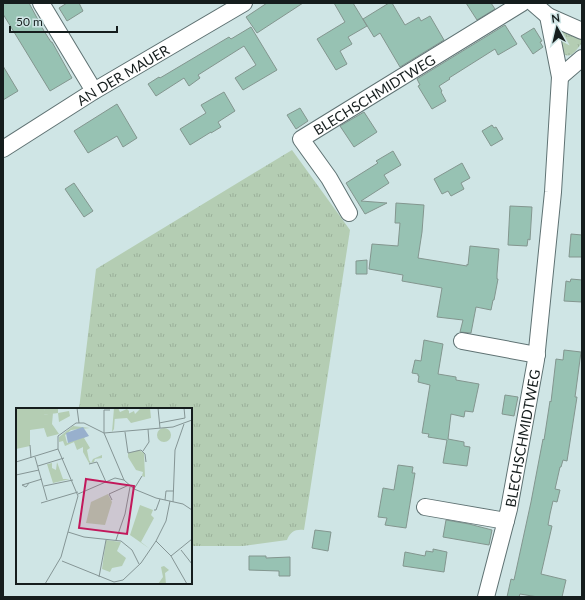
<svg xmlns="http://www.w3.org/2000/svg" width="585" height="600" font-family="Lato,sans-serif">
<defs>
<pattern id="grass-tufts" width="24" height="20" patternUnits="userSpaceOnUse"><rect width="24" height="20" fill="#b4cdb3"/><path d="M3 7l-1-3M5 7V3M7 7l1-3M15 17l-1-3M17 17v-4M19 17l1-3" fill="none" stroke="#9ab09a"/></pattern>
</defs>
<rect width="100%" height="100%" fill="#cfe5e5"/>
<path fill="url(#grass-tufts)" d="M 559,28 L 582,36 L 582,43 C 575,51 571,61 560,52 Z
M 292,150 L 350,230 L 304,530 C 295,529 290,532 287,540 L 243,546 L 191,546 L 191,409 L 79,409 L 96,269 Z"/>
<path fill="#97c2b3" stroke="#83968f" d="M 3,3 L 29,3 L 44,31 L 51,42 L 52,42 L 72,78 L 50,91 L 3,14 Z
M 67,3 L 79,3 L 83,11 L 67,21 L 59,8 Z
M 267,3 L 303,3 L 257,33 L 246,17 Z
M 334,3 L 353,3 L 367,26 L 348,37 L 352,44 L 340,51 L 347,64 L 336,70 L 317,39 L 345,22 Z
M 389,3 L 392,3 L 405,25 L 419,17 L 421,21 L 430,16 L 444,40 L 400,67 L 380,33 L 374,37 L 363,19 Z
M 466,3 L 491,3 L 495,9 L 477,20 Z
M 505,25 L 517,44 L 498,55 L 495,49 L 449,78 L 450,79 L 439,86 L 442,91 L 441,92 L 446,101 L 432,109 L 418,86 L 420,85 L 417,79 Z
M 251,27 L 277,70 L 243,90 L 235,78 L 256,65 L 244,46 L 198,75 L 200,78 L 189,86 L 184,78 L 156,96 L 148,84 L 159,77 L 160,78 L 229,37 L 231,39 Z
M 534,28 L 542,41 L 540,42 L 543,47 L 533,54 L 521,36 Z
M 3,66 L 18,91 L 3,100 Z
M 224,92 L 235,111 L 218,122 L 221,127 L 211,133 L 211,132 L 190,145 L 180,129 L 206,113 L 201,105 Z
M 117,104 L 137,138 L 123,147 L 117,136 L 88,153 L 74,131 Z
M 300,108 L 308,121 L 296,129 L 287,115 Z
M 364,112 L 377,132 L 354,147 L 340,126 Z
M 492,125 L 494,128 L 496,127 L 503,139 L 491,146 L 482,131 Z
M 393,151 L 401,165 L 384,175 L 389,183 L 361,201 L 387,203 L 365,214 L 346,183 L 378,163 L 376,161 Z
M 462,163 L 470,178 L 461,183 L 464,189 L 451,196 L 448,191 L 442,194 L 434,179 Z
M 74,183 L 93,211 L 84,217 L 65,189 Z
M 396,203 L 424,205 L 422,232 L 418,258 L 467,266 L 467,264 L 468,265 L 470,246 L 499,249 L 497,274 L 497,279 L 498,279 L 494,300 L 493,300 L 491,310 L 476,307 L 471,333 L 460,332 L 463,320 L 437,317 L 442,288 L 402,281 L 403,275 L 369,269 L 372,244 L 398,246 L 400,223 L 395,223 Z
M 510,206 L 532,207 L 530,240 L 528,239 L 527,246 L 508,245 Z
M 571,234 L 582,235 L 582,257 L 569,257 Z
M 367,260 L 367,274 L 356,274 L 356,261 Z
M 571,279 L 582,280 L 582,302 L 564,301 L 566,281 L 570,282 Z
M 424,340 L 443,344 L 438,374 L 456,377 L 456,380 L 479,384 L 473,412 L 465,411 L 464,417 L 451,414 L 448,439 L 464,442 L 464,446 L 470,447 L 467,466 L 443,463 L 447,440 L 428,437 L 429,434 L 422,433 L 430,385 L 418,382 L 419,376 L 418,376 L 418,374 L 412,373 L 415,360 L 421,361 Z
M 564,350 L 581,352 L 575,397 L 577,397 L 567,461 L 563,460 L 561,467 L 560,467 L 555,489 L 560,490 L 557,502 L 553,501 L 550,514 L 548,525 L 552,526 L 541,574 L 566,580 L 562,597 L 538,597 L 520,594 L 519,597 L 507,597 L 511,579 L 514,580 L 531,502 L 543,439 L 544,440 L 550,401 L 551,402 L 556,359 L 563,360 Z
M 505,395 L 518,397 L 514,416 L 502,414 Z
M 398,465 L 413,467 L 412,473 L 415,473 L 406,528 L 385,525 L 387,518 L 378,517 L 383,488 L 394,490 Z
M 446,520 L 469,524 L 492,530 L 489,545 L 443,537 Z
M 315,530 L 331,532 L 328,551 L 312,548 Z
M 433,549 L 447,552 L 444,572 L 403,566 L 405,552 L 425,556 L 426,551 L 433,552 Z
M 249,556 L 266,556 L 266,558 L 290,557 L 290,576 L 279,576 L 279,571 L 249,570 Z"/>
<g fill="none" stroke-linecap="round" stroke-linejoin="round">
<g stroke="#5f7273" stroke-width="18">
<g id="street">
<path d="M 41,3 L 94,91"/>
<path d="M 533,3 L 548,16 L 582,31"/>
<path d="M 560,77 L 582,58"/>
<path id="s1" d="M 3,149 L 94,91 L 244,3"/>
<path id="s2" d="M 349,213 L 329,178 L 301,139 L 522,3"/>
<path d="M 462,341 L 537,355"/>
<path d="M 425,507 L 506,521"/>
<path id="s3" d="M 486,597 L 509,509 L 536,360 L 553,192 L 560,77 L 548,16"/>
</g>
</g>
<use href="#street" stroke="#fff" stroke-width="16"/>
</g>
<g text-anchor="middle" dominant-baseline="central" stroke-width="4" stroke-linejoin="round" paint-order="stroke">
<g font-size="14" fill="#151d1d" stroke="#cfe5e5">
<text stroke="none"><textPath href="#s1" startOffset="141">AN DER MAUER</textPath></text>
<text stroke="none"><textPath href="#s2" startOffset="174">BLECHSCHMIDTWEG</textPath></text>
<text stroke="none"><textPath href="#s3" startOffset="163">BLECHSCHMIDTWEG</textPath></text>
</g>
</g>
<g transform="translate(16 408)">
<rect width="176" height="176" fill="#cfe5e5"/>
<path d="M 0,0 L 29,0 L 28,7 L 37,5 L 36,16 L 43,26 L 31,29 L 28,20 L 14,22 L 14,38 L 0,41 ZM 57,18 L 74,20 L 55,22 L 49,27 L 51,35 L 73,27 L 68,30 L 74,40 L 71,42 L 73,52 L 75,55 L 77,51 L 86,47 L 86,50 L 79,51 L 78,54 L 73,55 L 67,44 L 67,39 L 61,42 L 58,34 L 49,38 L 47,33 L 43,34 L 43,29 ZM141 27a7 7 0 1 1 14 0a7 7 0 1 1-14 0ZM 123,42 L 128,45 L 129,69 L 126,68 L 127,64 L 120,62 L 112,49 L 112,45 ZM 41,54 L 47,71 L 54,71 L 37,75 L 31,56 L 36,55 L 36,60 L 40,62 ZM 92,86 L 96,94 L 89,117 L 70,115 L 75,94 ZM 124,97 L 137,102 L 135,107 L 138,110 L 125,134 L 134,141 L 114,127 ZM 90,132 L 105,134 L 101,143 L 110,150 L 106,158 L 96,160 L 94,164 L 86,161 Z" fill="#b4cdb3"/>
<path d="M 98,0 L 102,0 L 104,4 L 111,1 L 113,3 L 113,6 L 99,7 L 98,21 L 96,24 ZM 148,158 L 153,162 L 149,165 L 150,176 L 142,176 L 147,169 L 145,159 Z" fill="#b4cdb3"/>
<path d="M 29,0 L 42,0 L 42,5 L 53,3 L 54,8 L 43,14 L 42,5 L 27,7 ZM 125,0 L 134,0 L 135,10 L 115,15 L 111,10 L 98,11 L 99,6 L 112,6 L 118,3 L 119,6 Z" fill="#b4cdb3"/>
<path d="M 67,19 L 73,28 L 52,35 L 50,25 Z" fill="#98b0cd"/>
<path fill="none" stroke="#859595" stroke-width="1" d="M 61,0 L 63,15M 142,0 L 144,20M 94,2 L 88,2 L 88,25 L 108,72 L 118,81 L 140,90 L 167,96 L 176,102M 143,15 L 169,10 L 168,0M 109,24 L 112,45 L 125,42 L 129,46 L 130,54M 14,37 L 15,50M 42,41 L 42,28 L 60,15 L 68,15 L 88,25 L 157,19 L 176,12M 127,43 L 133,34 L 132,21M 19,49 L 31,92M 0,54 L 42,41M 73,56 L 81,54 L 90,74M 22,58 L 48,50M 0,67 L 23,62M 13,75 L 6,77 L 10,79 L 13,75 L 26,71M 28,78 L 57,72M 118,81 L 126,68M 62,86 L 99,70 L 108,72M 96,92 L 93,86 L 113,77M 149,92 L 150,83 L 158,83M 157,94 L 159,42 L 168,16M 25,95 L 62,84M 138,102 L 140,102 L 144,91M 52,124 L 68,129 L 105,133 L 116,142 L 123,156M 100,132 L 109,106 L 114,79M 140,133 L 155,148 L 171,176M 165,142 L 176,156M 155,148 L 176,131M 46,153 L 98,174 L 107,172 L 125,155 L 140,133 L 150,113 L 154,93M 83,169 L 90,132M 29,176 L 45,149 L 62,88 L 42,41"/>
<path fill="#c2185b" fill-opacity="0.15" stroke="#c2185b" stroke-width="2" d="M 70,71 L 118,78 L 111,126 L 63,120 Z"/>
<rect width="176" height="176" fill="none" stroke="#151d1d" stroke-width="2"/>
</g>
<rect width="585" height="600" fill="none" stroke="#151d1d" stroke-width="8"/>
<g transform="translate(557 28) rotate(352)" stroke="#cfe5e5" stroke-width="3" paint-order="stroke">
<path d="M0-3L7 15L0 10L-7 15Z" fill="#151d1d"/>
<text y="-6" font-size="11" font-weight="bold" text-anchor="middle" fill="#151d1d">N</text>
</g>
<path d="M10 26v6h107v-6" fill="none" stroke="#151d1d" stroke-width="2"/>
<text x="16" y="26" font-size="12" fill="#151d1d" stroke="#cfe5e5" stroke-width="3" paint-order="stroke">50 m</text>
</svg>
